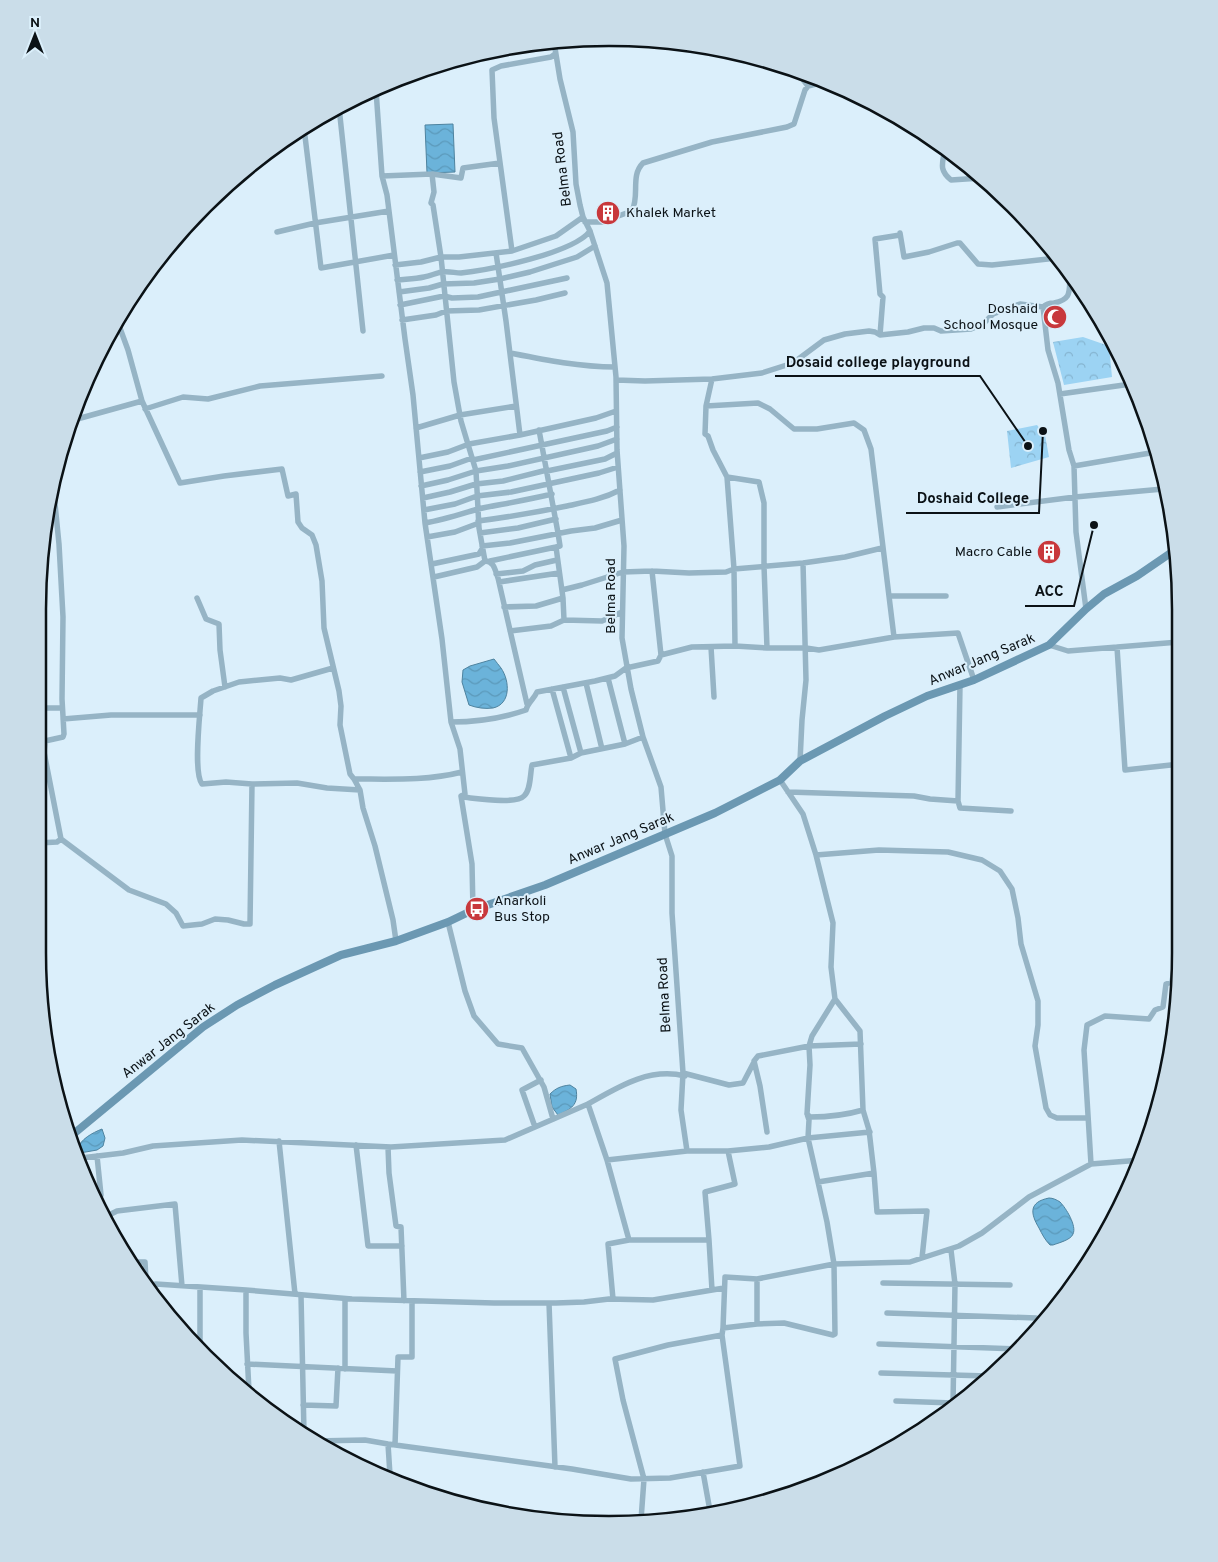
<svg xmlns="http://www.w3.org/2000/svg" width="1218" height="1562" font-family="Overpass,sans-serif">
<defs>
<pattern id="park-crowns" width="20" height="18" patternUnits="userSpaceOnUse" patternTransform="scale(1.25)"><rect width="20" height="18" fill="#9cd3f3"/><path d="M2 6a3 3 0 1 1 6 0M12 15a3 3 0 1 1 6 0" fill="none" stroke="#85b4d0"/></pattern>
<pattern id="water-waves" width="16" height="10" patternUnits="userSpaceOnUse" patternTransform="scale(1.25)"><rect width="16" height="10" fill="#6bb3da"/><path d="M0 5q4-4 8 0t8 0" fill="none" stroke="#5b99ba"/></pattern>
</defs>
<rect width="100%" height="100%" fill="#dbeffb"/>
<path fill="url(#park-crowns)" d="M 1083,337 L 1109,346 L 1112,377 L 1064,385 L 1053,342 Z
M 1037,425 L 1045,435 L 1049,457 L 1011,468 L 1007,431 Z"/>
<path fill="url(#water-waves)" stroke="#4e839f" d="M 453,124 L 455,172 L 427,173 L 425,125 Z
M 494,659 C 496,662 499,665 501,668 C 510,681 511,704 493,708 C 485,709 477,708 469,705 L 462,682 L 463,670 L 470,666 Z
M 570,1085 L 576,1089 C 579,1105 571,1109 558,1115 L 552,1107 L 550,1094 C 556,1088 561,1086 570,1085 Z
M 102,1129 L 105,1138 L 103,1146 L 97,1150 L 80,1153 L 77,1149 C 81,1139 92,1133 102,1129 Z
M 1049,1198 C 1053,1198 1057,1200 1060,1202 C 1066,1208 1077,1226 1073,1234 C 1071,1240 1058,1243 1053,1245 L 1050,1245 C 1045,1240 1042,1234 1039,1228 C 1030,1213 1029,1202 1049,1198 Z"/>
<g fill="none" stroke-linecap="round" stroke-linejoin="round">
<path stroke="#96b4c5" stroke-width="5.5" d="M 554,42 L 560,79 L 573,132 L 576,184 L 580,205 L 583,217 L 590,231 L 607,283 L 616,377 L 617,450 L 624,546 L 622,638 L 631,689 L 643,737 L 661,787 L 665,834 L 672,856 L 672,913 L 683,1073 L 681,1110 L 687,1151
M 797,72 L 808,86
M 376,90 L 382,176 L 387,195 L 405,339 L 413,395 L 425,523 L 442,639 L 451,722 L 460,749 L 465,794 L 461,796 L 472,864 L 473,910
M 339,107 L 363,331
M 304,128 L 321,268 L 394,255
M 945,148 C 943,163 938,169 951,180 L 981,178
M 432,174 L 461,178 L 463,168 L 500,163
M 382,176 L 432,174 L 434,192 L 431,203 L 433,205 L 441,257 L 454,382 L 461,421 L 476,471 L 479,528 L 485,561 C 494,561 495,570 498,578 L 527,704
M 585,222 L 602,222 L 632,211 C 640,195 630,176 643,163 L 712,142 L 787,127 L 794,124 L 805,90 L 808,86 L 824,82
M 277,232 L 315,223 L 389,211
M 900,233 L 904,257 L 929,252 L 957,243 L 960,243 L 978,264 L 992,265 L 1057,258
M 512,251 L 494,118 L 492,70 L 501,66 L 551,57 L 555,54
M 496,253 L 506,321 L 520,435
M 395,265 L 421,262 L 441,257 L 459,257 L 512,251 L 556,236 L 583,217
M 397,280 C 406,279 415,279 424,277 C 430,276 436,273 442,272 C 449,271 455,273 461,273 C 489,270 574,253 590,231
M 399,292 L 429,288 L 443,284 L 474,283 L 500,279 L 530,272 L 577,257 L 595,246
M 400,305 L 444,296 L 452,298 L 478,297 L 567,278
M 1043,307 L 1048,350 L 1058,383 L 1069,450 L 1074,466 L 1076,532 L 1086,609
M 1043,307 C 1046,304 1049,303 1054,303 C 1072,299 1069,292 1070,276
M 117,320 L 128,350 L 142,401
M 402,320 L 436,315 L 446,311 L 479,310 L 536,300 L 565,293
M 880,335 L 883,297 L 880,294 L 875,239 L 900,235
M 510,353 C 545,360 579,367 615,367
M 712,379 L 706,406 L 758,403 L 770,409 L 794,429 L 817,429 L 854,423 L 864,430 L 871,449 L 894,637
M 616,380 L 645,381 L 712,379 L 762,373 L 793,363 L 824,340 L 845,334 L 869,331 L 875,332 L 880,335 L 908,332 L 924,328 L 934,328 L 941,331 L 971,329 L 983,324 L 993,314 L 1020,304 L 1043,307
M 1060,394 L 1131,384
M 706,406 L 705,434 L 708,436 L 713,450 L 727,477 L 734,569 L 735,646
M 145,409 L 183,397 L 208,399 L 260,386 L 382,376
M 70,421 L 142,401 L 180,483 L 224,476 L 282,469 L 288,496 L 296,494 L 298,522 L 302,528 L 312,535 L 316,545 L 322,581 L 324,628 L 339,691 L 341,706 L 340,725 L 350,774 L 354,779 C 390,779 427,781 462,772
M 416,428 L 460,415 L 516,406
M 539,430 L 558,533 L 560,546 L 556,547 L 563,598 L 564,620
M 419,458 L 448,452 L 469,444 L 520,435 L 596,418 L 616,411
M 473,460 L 607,431 L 617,427
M 1074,466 L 1156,452
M 547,471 L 605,459 L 617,453
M 420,472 L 450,466 L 472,458
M 727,477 L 759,482 L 764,503 L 764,566 L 767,648
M 421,486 L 448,480 L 476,471 L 508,466 L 598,446 L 617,439
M 423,498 L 450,492 L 476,484 L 503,481 L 547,470
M 997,507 L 1075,497 L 1163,489
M 424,510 L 455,504 L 477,496 L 511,492 L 599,473 L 618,467
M 478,521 C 508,517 538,512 567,506 C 586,502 603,499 620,490
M 425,523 C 443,520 461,514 478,509 C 503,504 527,500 552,494
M 480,533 L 518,528 L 556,519
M 427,537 L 455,532 L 479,523
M 482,546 L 510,543 L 571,531 L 595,528 L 622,520
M 490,561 L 556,547
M 432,564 L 479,554 L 482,549
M 652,571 L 661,655
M 496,574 L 523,571 L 535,565 L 557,560
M 434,577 L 477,567 L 485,561
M 499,582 L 559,573
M 562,590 L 582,585 L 623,572 L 652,571 L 689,573 L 726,572 L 734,569 L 803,563 L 845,557 L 882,548
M 889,596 L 946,596
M 197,598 L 206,619 L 219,624 L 220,650 L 225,687
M 504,607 L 536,606 L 563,598
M 510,631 L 551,626 L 564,620 L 602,621 L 622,612
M 1049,645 L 1068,651 L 1179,642
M 711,647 L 714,697
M 1117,647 L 1125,770 L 1180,764
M 608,678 L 625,744
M 586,683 L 602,749
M 563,687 L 581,753
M 552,689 L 571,758
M 38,708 L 62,708
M 63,719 L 111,715 L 200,715
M 451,722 C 477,722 500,719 526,710 C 528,702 534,699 537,692 L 595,681 L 615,676 L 626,668 L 658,661 L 661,655 L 692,647 L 735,646 L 767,648 L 806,648 L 819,650 L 894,637 L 958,633 L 974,680
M 800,761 L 802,720 L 806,680 L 803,563
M 354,779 L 360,790 L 363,808 L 375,846 L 393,920 L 396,941
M 780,780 L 803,814 L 816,855 L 833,923 L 831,967 L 835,999 L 812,1036 L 809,1046 L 810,1065 L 807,1114 L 810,1117 C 828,1117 846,1115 863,1110
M 252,784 L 226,782 L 202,784 C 193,773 200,715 201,698 L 213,691 L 239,682 L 280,678 L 291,680 L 333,668
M 788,792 L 914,796 L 930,799 L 958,801 L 960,808 L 1011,811
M 462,797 C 474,798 516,805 524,796 C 531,790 530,774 532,765 L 571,758 L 581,753 L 625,744 L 643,737
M 958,801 L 960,685
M 61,839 L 129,890 L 166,904 L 176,913 L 183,926 L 202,924 L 215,919 L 228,920 L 244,924 L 250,924 L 252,784 L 297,783 L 327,788 L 360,790
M 38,843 L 57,842 L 61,839 L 44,752 L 45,741 L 63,737 L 64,734 L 62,699 L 63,617 L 59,544 L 54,494
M 816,855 L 879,850 L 948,852 L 982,860 L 1000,871 L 1012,889 L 1018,918 L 1021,944 L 1038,1001 L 1038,1025 L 1035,1046 L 1046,1108 L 1050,1115 L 1057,1118 L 1088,1118
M 448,922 L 465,991 L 474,1016 L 498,1044 L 522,1048 L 544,1087 L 553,1119
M 835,999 L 860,1031 L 863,1110 L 869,1130 L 874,1173
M 683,1073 L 729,1085 L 743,1083 L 754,1062
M 588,1104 C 618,1087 649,1067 685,1076
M 807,1114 L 809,1120 L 808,1138 L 818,1182 L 874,1173 L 877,1212 L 927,1211 L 922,1258 L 959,1246 L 982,1233 L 1029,1197 L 1091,1164 L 1141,1160
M 535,1127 L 522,1090 L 541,1080
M 767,1132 L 760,1086 L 754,1061 L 758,1056 L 809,1046 L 861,1044
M 279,1141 L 295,1294
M 356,1145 L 368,1246 L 402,1246
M 388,1147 L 389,1173 L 396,1226 L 401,1227 L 404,1301
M 81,1158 L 123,1153 L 153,1146 L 242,1140 L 391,1147 L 505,1140 L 588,1104 L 607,1160 L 629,1240 L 709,1240 L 705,1192 L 735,1184 L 728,1151
M 607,1160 L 687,1151 L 728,1151 L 769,1147 L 808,1138 L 870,1132
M 1091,1164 L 1084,1050 L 1087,1025 L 1105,1016 L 1149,1019 L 1155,1010 L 1163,1007 L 1166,984 L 1172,982 L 1176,957 L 1180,953
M 818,1182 L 827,1222 L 834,1264 L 910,1262 L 922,1258
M 96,1195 L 101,1195 L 97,1156
M 104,1215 L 109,1215 L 117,1211 L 175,1204 L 182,1286
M 109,1215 L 115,1240
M 709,1240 L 712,1290
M 951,1250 L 955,1284 L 953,1404
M 132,1262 L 145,1262 L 146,1280
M 883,1283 L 1010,1285
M 150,1285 L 156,1284 L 246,1290 L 352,1299 L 494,1303 L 556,1303 L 584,1302 L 609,1299 L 653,1300 L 724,1288
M 200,1287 L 200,1349
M 246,1290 L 246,1333 L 249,1391
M 301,1295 L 304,1433
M 613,1299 L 608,1244 L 629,1240
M 549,1303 L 555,1467
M 887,1313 L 1036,1318
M 723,1328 L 725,1277 L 757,1279
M 879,1344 L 1020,1349
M 247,1364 L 397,1371
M 345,1369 L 345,1299
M 881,1373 L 988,1376
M 896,1401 L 953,1403
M 303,1405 L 336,1406 L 338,1368
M 315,1441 L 365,1440 L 388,1444 L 572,1469 L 631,1479 L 670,1478 L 740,1466 L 722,1335
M 388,1444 L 390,1475
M 395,1445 L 398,1357 L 412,1357 L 412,1301
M 703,1472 L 710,1511
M 641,1520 L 644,1479 L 623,1400 L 615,1359 L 668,1345 L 722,1335 L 723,1328 L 757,1324 L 784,1323 L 833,1335 L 835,1334 L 834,1264 L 757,1279 L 757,1324"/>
<path stroke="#6b98b2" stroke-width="8" d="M 71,1136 L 203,1027 L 237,1005 L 275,985 L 341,955 L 396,941 L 448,922 L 473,910 L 545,885 L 715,813 L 780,780 L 800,761 L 885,716 L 927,696 L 974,680 L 1049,645 L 1086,609 L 1104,594 L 1137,576 L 1175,550"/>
</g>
<defs>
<g id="building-disc" transform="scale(1.25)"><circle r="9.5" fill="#c8383c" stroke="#dbeffb"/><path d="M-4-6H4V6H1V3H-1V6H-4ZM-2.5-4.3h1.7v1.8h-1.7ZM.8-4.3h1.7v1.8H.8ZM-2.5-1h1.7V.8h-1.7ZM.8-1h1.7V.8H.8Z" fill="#fff"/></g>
<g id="mosque-disc" transform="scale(1.25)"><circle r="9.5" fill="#c8383c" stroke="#dbeffb"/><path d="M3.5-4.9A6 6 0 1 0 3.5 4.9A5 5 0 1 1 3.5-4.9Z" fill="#fff"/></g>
<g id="bus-disc" transform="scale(1.25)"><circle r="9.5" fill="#c8383c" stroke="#dbeffb"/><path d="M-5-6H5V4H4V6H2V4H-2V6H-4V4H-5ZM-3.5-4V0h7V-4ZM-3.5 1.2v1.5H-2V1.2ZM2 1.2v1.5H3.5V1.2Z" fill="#fff"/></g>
</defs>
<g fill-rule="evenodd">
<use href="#building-disc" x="608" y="213"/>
<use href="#mosque-disc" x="1055" y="317"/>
<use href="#building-disc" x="1049" y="552"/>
<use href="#bus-disc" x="477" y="909"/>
</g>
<g text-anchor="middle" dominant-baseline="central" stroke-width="4" stroke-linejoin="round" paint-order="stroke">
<g font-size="14" fill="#0b1216" stroke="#dbeffb">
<text transform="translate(563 169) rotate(-97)">Belma Road</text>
<text transform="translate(611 596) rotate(-90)">Belma Road</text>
<text transform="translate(982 660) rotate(-23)">Anwar Jang Sarak</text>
<text transform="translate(621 839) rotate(-23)">Anwar Jang Sarak</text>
<text transform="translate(665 995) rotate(-93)">Belma Road</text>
<text transform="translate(169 1041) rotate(-38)">Anwar Jang Sarak</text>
</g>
<g font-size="14" fill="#0b1216" stroke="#dbeffb" text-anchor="start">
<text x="626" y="213">Khalek Market</text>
<text x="1038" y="309" text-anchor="end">Doshaid<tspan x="1038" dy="16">School Mosque</tspan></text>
<text x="1032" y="552" text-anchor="end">Macro Cable</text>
<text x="494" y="901">Anarkoli<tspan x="494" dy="16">Bus Stop</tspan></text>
</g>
</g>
<path d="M0 0H1218V1562H0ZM609 46H609A563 563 0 0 1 1172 609V953A563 563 0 0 1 609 1516H609A563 563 0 0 1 46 953V609A563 563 0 0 1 609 46Z" fill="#cadde9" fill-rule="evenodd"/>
<path fill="none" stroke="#0b1216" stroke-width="2.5" d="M609 46H609A563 563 0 0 1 1172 609V953A563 563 0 0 1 609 1516H609A563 563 0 0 1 46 953V609A563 563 0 0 1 609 46Z"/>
<path fill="none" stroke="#0b1216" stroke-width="2" d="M1028 446L980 376H775M1043 431L1039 513H906M1094 525L1074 606H1025"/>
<g fill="#0b1216" stroke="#dbeffb" stroke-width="2">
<circle cx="1028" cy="446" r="5"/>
<circle cx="1043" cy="431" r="5"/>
<circle cx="1094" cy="525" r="5"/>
</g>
<g font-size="15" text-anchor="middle" font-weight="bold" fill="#0b1216" stroke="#dbeffb" stroke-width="4" stroke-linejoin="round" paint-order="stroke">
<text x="878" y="367">Dosaid college playground</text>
<text x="973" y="503">Doshaid College</text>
<text x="1049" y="596">ACC</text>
</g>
<g transform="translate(35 35)" stroke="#dbeffb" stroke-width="4" paint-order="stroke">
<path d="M0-4L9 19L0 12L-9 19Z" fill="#0b1216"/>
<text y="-8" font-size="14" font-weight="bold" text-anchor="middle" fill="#0b1216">N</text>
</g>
</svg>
